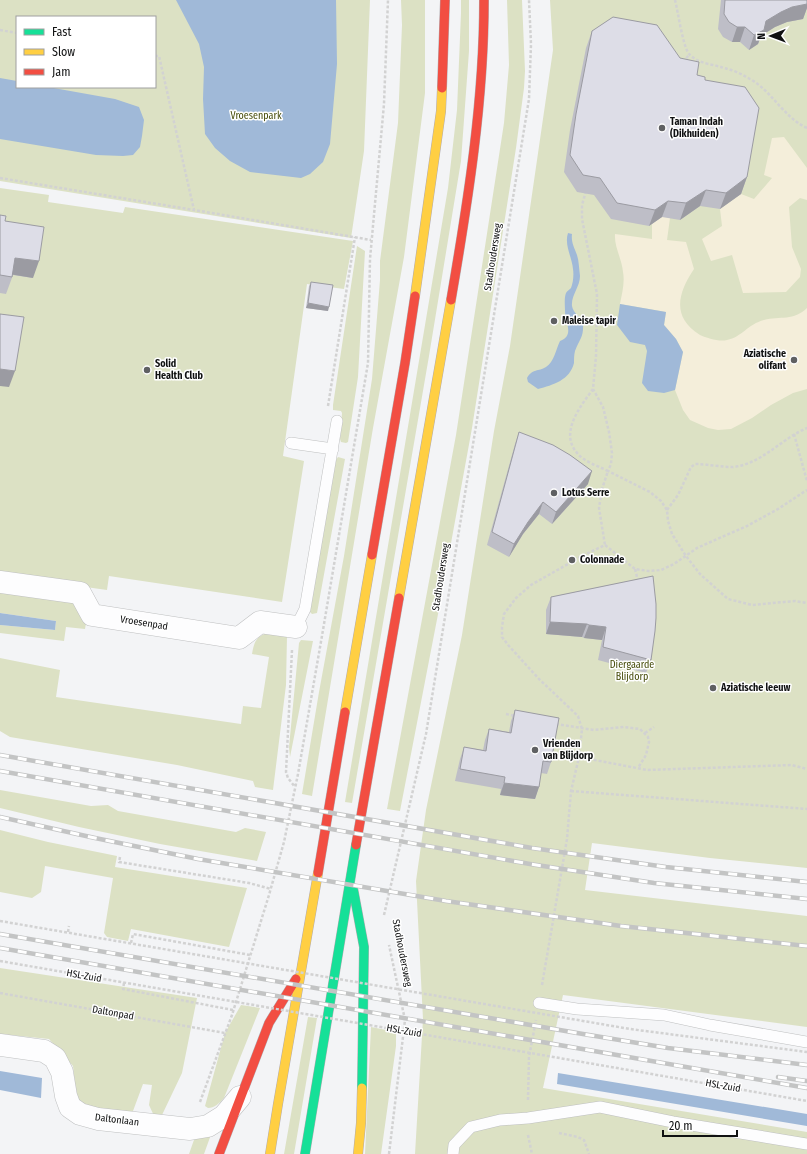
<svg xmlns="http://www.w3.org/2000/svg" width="807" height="1154" font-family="'Fira Sans Condensed',sans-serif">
<rect width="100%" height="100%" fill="#f3f4f6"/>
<path fill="#dce1c4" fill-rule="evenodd" d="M 0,0 L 370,0 L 364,151 L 351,238 L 0,181 ZM 17,17 L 155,17 L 155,87 L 17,87 Z
M 401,0 L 425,0 L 425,93 L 404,257 L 373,428 L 312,796 L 302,794 L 319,692 L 344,556 L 372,379 L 380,280 L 380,261 L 398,123 L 402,25 Z
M 461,0 L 469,0 L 469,51 L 461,161 L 429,356 L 352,803 L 345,802 L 448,188 L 457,110 L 461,13 Z
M 507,0 L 522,0 L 525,71 L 524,88 L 516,148 L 472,428 L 439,609 L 400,811 L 387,809 L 456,435 L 504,123 L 509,65 Z
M 550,0 L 807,0 L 807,868 L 710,858 L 592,843 L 585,890 L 807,916 L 807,1027 L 563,995 L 543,1088 L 807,1132 L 807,1154 L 415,1154 L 423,1019 L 416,881 L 426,810 L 462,635 L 494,431 L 510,346 L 553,50 Z
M 0,188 L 49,195 L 48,202 L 123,213 L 125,207 L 353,241 L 344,289 L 307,284 L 283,456 L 304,461 L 282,602 L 109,576 L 107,590 L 0,575 Z
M 357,246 L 365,251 L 358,377 L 348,442 L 346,443 L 341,442 L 340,439 L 342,413 L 341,411 L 333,410 L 333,405 Z
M 338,457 L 345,459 L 317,613 L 312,614 L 310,612 L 336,460 Z
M 0,592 C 16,594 74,598 84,609 C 89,614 86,622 85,629 L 66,627 L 64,641 L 0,633 L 0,625 L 55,630 L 56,621 L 0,613 Z
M 267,633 L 287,636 L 286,685 L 273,790 L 255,787 L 253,781 L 177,765 L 10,737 L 0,731 L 0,658 L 60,670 L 56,697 L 241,724 L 243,706 L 261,708 L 269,657 L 252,654 C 254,642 256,637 267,633 Z
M 301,640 L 313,641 L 290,757 L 289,747 L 299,643 Z
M 0,790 L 91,806 L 108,805 L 118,811 L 236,832 L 245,828 L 266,832 L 257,861 L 160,844 L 79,827 L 0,808 Z
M 0,830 L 48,842 L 117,856 L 115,867 L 247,888 L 229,947 L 131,929 L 128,941 L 107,937 L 104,933 L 113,878 L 45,866 L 41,892 L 32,898 L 0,892 Z
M 0,968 L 197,998 L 182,1073 L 162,1115 L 155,1118 L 149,1105 L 152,1085 L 143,1084 L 133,1111 L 125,1114 L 87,1110 L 77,1102 L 73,1066 L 49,1039 L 0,1034 Z
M 241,1005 L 260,1008 L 224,1098 C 220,1103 214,1108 208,1108 L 205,1106 L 225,1033 Z
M 308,1017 L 317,1018 L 294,1154 L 284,1154 Z
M 371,1027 L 396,1032 L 396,1046 L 381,1154 L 365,1154 Z
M 213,1129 L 204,1154 L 189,1154 L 195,1137 Z"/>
<path fill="#f4eeda" d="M 784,137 L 807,168 L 807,200 L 800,198 L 789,207 L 792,247 L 801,269 L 800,277 L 786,292 L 743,293 L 732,255 L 711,261 L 702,239 L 722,226 L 720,209 L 741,194 L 754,199 L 772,178 L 764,175 L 772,138 Z
M 662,216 L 670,218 L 667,240 L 686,242 L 694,269 C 678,293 671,317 700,335 C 707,338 719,342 727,340 C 742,337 748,324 764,320 C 780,316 794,321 807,308 L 807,389 L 793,393 L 771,405 L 752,418 L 731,429 L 718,430 L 708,428 L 690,420 L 683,410 L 675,390 L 683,352 L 676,339 L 664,325 L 666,312 L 620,304 C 622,293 625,283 623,272 C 622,259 614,247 615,234 L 652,239 L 652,224 Z"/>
<path fill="#a0b9d8" d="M 176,0 L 336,0 L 337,64 L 330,144 L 323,162 L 310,174 L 301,178 L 250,172 L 230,161 L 215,148 L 205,134 L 203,99 L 204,67 L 199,44 Z
M 0,78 L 17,81 L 17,87 L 48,87 L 115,99 L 139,107 L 144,120 L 142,136 L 140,147 L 133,155 L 123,156 L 96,155 L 0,139 Z
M 568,233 L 572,234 C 571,242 574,247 577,255 C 579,261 579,269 580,276 C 580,287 571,295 572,306 C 573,312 579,317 583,321 C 584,338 580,338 575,351 C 574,355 574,359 574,363 C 570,380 553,385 538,389 L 528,382 L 527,378 C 533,368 538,372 546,367 C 554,362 556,349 560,341 C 575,335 565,323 565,311 C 565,306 564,298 566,293 C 567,291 570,289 571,288 C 573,283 574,275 573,269 C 572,257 564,245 568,233 Z
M 620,304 L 666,312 L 664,325 L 676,339 L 683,352 L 675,390 L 664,393 L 648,391 L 642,383 L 647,351 L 645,345 L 630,342 L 617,325 Z
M 0,613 L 56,621 L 55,630 L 0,625 Z
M 0,1071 L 42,1078 L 41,1098 L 0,1090 Z
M 558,1073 L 807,1114 L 807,1126 L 557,1084 Z"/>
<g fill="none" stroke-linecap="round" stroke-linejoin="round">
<g stroke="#bfc0c1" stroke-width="12">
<path id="lane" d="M 291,443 L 333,449
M 296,627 L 305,609 L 337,421
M 539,1003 L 577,1009 L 664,1015 L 710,1025 L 807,1042
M 453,1154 L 454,1145 L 471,1127 L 500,1120 L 528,1118 L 600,1107 L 673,1122 L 807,1144"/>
</g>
<g stroke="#bfc0c1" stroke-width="23">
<path id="street" d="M 0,582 L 80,593 L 92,615 L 239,638 L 260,622 L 296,627
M 0,1045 L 44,1051 L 55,1058 L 62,1072 L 66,1096 L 70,1107 L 80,1114 L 98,1119 L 190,1129 L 208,1126 L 224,1116 L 240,1097"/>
</g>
<g stroke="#b2abb0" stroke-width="10">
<path id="fast" d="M 353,888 L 364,947 L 362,1088
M 305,1154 L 356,845"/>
</g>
<g stroke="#b2abb0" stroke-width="10">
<path id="slow" d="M 415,296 L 441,111 L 442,88
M 399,598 L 451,300
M 345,712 L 372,555
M 278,1104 L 318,873
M 270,1154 L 278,1104
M 358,1154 L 361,1123 L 362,1088"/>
</g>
<g stroke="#b2abb0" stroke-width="10">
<path id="jam" d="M 442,88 L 445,0
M 451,300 C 468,201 484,101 484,0
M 372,555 L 405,363 L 415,296
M 356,845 L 399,598
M 318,873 L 345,712
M 219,1154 L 269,1023 L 296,979"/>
</g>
<path stroke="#d2d2d2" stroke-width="2.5" stroke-dasharray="3 2" stroke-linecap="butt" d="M 675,0 C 678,11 683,49 690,55 C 699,64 713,64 724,68 C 733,70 742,74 750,79 C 772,91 783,117 807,128
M 0,30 L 17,33
M 155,56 L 159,56 L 194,210 L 371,240
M 683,62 L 689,55
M 0,178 L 194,210
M 586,191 L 582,205 L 582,219 L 597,294 L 596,356 L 593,389 L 603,407 L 609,432 L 612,453 L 611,464 L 608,471 L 650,492 L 661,501 L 667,510 L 668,521 L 672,534 L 686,556 L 700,574 L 728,599 L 752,605 L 795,601 L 807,603
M 593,389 C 581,406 558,433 578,454 C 585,462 598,466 608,471 L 602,489 L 599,508 L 605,545
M 328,406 L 355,237
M 794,434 L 807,481
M 667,510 L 678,495 L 691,467 L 695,464 C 707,464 720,467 732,467 C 761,465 782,438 807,428
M 635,569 L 638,581
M 292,650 L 286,772 L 288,778 L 295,787
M 506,714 L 515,716
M 556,724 L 594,730 L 624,727 L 640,729 L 648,737 L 649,742 L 646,755 L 638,768
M 645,733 L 654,727
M 579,757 L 647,770 L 792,765 L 807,769
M 571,791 L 807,809
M 120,857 L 119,862 L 249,883 L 271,889
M 384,915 L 426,734 L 529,99 L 531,44 L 529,0
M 68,932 L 69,926
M 131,943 L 133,934 L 250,955
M 124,983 L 123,989 L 233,1010
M 542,985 L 567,839 L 571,791 L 579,757 L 582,729 L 578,716 L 539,679 L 509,646 L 502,637 L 502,627 L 504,614 L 516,598 L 531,585 L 582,556 L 605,545 L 635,569 L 649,571 L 661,570 L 674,564 L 697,548 L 747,526 L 778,509 L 807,490
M 0,993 L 225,1033
M 528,1100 L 529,1057 L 536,1020
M 200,1102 L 232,1015 L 269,895 L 284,842 L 298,774 L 323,630 L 368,363 L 370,259 L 384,104 L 388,0
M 559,1133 L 578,1137 L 584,1140 L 589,1154
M 528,1135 L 532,1154
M 389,1154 L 405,1020 L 389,945"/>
<use href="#lane" stroke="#fdfdfe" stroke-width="11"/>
<use href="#street" stroke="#fdfdfe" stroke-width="22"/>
<use href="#fast" stroke="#16e098" stroke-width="9"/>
<use href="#slow" stroke="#ffcf43" stroke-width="9"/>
<use href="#jam" stroke="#f24e42" stroke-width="9"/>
<g stroke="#c3c4c4" stroke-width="4.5">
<path id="rail" d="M 0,755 L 532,848 L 666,867 L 807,882
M 0,771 L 530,864 L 654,883 L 807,899
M 0,817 L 95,838 L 198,859 L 446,901 L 621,926 L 807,946
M 0,934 L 583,1034 L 668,1048 L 807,1065
M 0,948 L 807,1088
M 778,1077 L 807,1081"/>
</g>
<use href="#rail" stroke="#fff" stroke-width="3" stroke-dasharray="9" stroke-linecap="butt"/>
<path stroke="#d2d2d2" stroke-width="2.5" stroke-dasharray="3 2" stroke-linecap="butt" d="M 0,921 L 630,1029 L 807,1052
M 0,961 L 807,1101"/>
</g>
<path fill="#bebec7" d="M 721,0 L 807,0 L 807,8 L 803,19 L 787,22 L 775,27 L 761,36 L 758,44 L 749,50 L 740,42 L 732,42 L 723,37 L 718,29 Z
M 592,31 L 680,58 L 697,75 L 705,80 L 747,177 L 741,194 L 720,209 L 700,206 L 680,220 L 662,217 L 649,226 L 611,219 L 594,195 L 577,192 L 564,172 L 570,130 L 586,48 Z
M 0,215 L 5,221 L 33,278 L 13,275 L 6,294 L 0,293 Z
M 311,282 L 328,311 L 306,308 L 309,286 Z
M 519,432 L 588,484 L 552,524 L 539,514 L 523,534 L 509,557 L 487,545 L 515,444 Z
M 653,576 L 651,660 L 646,673 L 598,660 L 602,640 L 584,638 L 582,637 L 546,634 L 546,610 L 551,597 Z
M 515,710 L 551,762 L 547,774 L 541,773 L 539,787 L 535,799 L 500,795 L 501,789 L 455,781 L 460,759 L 464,747 L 483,750 L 485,740 L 489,729 L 509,732 L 511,721 Z"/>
<path fill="#9b9ba2" d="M 807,4 L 807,8 L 803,19 L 787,22 L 775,27 L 761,36 L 758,44 L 749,50 L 754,35 L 766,21 L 781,12 L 792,7 Z
M 737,27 L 745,27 L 740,42 L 732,42 Z
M 747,177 L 741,194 L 720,209 L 726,193 Z
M 706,190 L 700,206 L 680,220 L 686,203 Z
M 668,201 L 662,217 L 649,226 L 655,210 Z
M 15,258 L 39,261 L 33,278 L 9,274 Z
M 308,303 L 329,307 L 328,311 L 306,308 Z
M 0,369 L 15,371 L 9,387 L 0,386 Z
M 592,471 L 588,484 L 552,524 L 556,512 Z
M 543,502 L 539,514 L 523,534 L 509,557 L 514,544 L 528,522 Z
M 550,622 L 587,624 L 582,637 L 546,634 Z
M 589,625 L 606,627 L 602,640 L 584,638 Z
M 504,783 L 539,787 L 535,799 L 500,795 Z"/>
<path fill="#dddde7" stroke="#9b9ba2" d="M 725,0 L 807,0 L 807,4 L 792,7 L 781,12 L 766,21 L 764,30 L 754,35 L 745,27 L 737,27 L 729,22 L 724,14 Z
M 613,17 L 657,25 L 680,58 L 699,62 L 697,75 L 705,77 L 705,80 L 745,87 L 759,108 L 747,177 L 726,193 L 706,190 L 686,203 L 668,201 L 655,210 L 617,203 L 600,178 L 583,175 L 570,155 L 576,114 L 592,31 Z
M 0,215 L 6,216 L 5,221 L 44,227 L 39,261 L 15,258 L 12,277 L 0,275 Z
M 311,282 L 333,285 L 329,307 L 308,303 Z
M 0,314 L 24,317 L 15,371 L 0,369 Z
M 519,432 L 553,445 L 570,455 L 592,471 L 556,512 L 543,502 L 528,522 L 514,544 L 492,532 Z
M 653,576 L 656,604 L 656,618 L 655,631 L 651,660 L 603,647 L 606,627 L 589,625 L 587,624 L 550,622 L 551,597 Z
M 515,710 L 559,718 L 551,762 L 543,761 L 539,787 L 504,783 L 505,777 L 460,769 L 464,747 L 486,751 L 489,729 L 511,733 Z"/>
<g fill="#5f6062" stroke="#fff" stroke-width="1.5">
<circle cx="662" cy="128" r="4"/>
<circle cx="554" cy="321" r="4"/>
<circle cx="794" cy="360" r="4"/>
<circle cx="147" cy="370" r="4"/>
<circle cx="554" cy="493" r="4"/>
<circle cx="572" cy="560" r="4"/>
<circle cx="713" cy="688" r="4"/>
<circle cx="535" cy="750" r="4"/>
</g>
<g text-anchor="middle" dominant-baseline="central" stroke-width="3" stroke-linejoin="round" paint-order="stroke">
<g font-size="10" fill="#454b09" stroke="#fff">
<text x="256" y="116">Vroesenpark</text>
<text x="632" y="665">Diergaarde<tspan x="632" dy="12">Blijdorp</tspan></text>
</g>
<g font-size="10" font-weight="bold" fill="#101112" stroke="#fff" text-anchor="start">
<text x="670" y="122">Taman Indah<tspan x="670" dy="12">(Dikhuiden)</tspan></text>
<text x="562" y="321">Maleise tapir</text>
<text x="786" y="354" text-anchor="end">Aziatische<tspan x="786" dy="12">olifant</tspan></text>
<text x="155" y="364">Solid<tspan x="155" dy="12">Health Club</tspan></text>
<text x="562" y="493">Lotus Serre</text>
<text x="580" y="560">Colonnade</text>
<text x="721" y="688">Aziatische leeuw</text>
<text x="543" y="744">Vrienden<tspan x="543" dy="12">van Blijdorp</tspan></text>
</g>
<g font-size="10" fill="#101112" stroke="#fff">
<text transform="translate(493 257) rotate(-81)">Stadhoudersweg</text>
<text transform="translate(441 577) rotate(-81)">Stadhoudersweg</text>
<text transform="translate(144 623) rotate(9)">Vroesenpad</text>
<text transform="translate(402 953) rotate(79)">Stadhoudersweg</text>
<text transform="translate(84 976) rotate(10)">HSL-Zuid</text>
<text transform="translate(113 1013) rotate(10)">Daltonpad</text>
<text transform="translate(404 1031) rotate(10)">HSL-Zuid</text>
<text transform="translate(723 1086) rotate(10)">HSL-Zuid</text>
<text transform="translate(117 1120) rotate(7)">Daltonlaan</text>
</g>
</g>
<rect x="16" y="16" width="140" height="72" fill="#ffffff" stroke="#9fa0a0"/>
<rect x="24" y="29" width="20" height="6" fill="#16e098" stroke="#9fa0a0"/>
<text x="52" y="36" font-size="12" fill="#101112">Fast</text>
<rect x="24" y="49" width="20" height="6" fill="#ffcf43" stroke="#9fa0a0"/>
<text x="52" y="56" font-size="12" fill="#101112">Slow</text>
<rect x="24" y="69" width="20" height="6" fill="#f24e42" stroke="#9fa0a0"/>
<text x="52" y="76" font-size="12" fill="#101112">Jam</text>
<g transform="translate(771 36) rotate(269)" stroke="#ffffff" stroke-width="3" paint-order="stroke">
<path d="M0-3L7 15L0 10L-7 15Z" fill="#101112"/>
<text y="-6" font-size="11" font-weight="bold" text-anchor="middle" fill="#101112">N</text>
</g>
<path d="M663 1130v6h74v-6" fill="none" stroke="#101112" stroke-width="2"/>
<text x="669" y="1130" font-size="12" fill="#101112" stroke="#ffffff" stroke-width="3" paint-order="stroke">20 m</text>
</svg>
